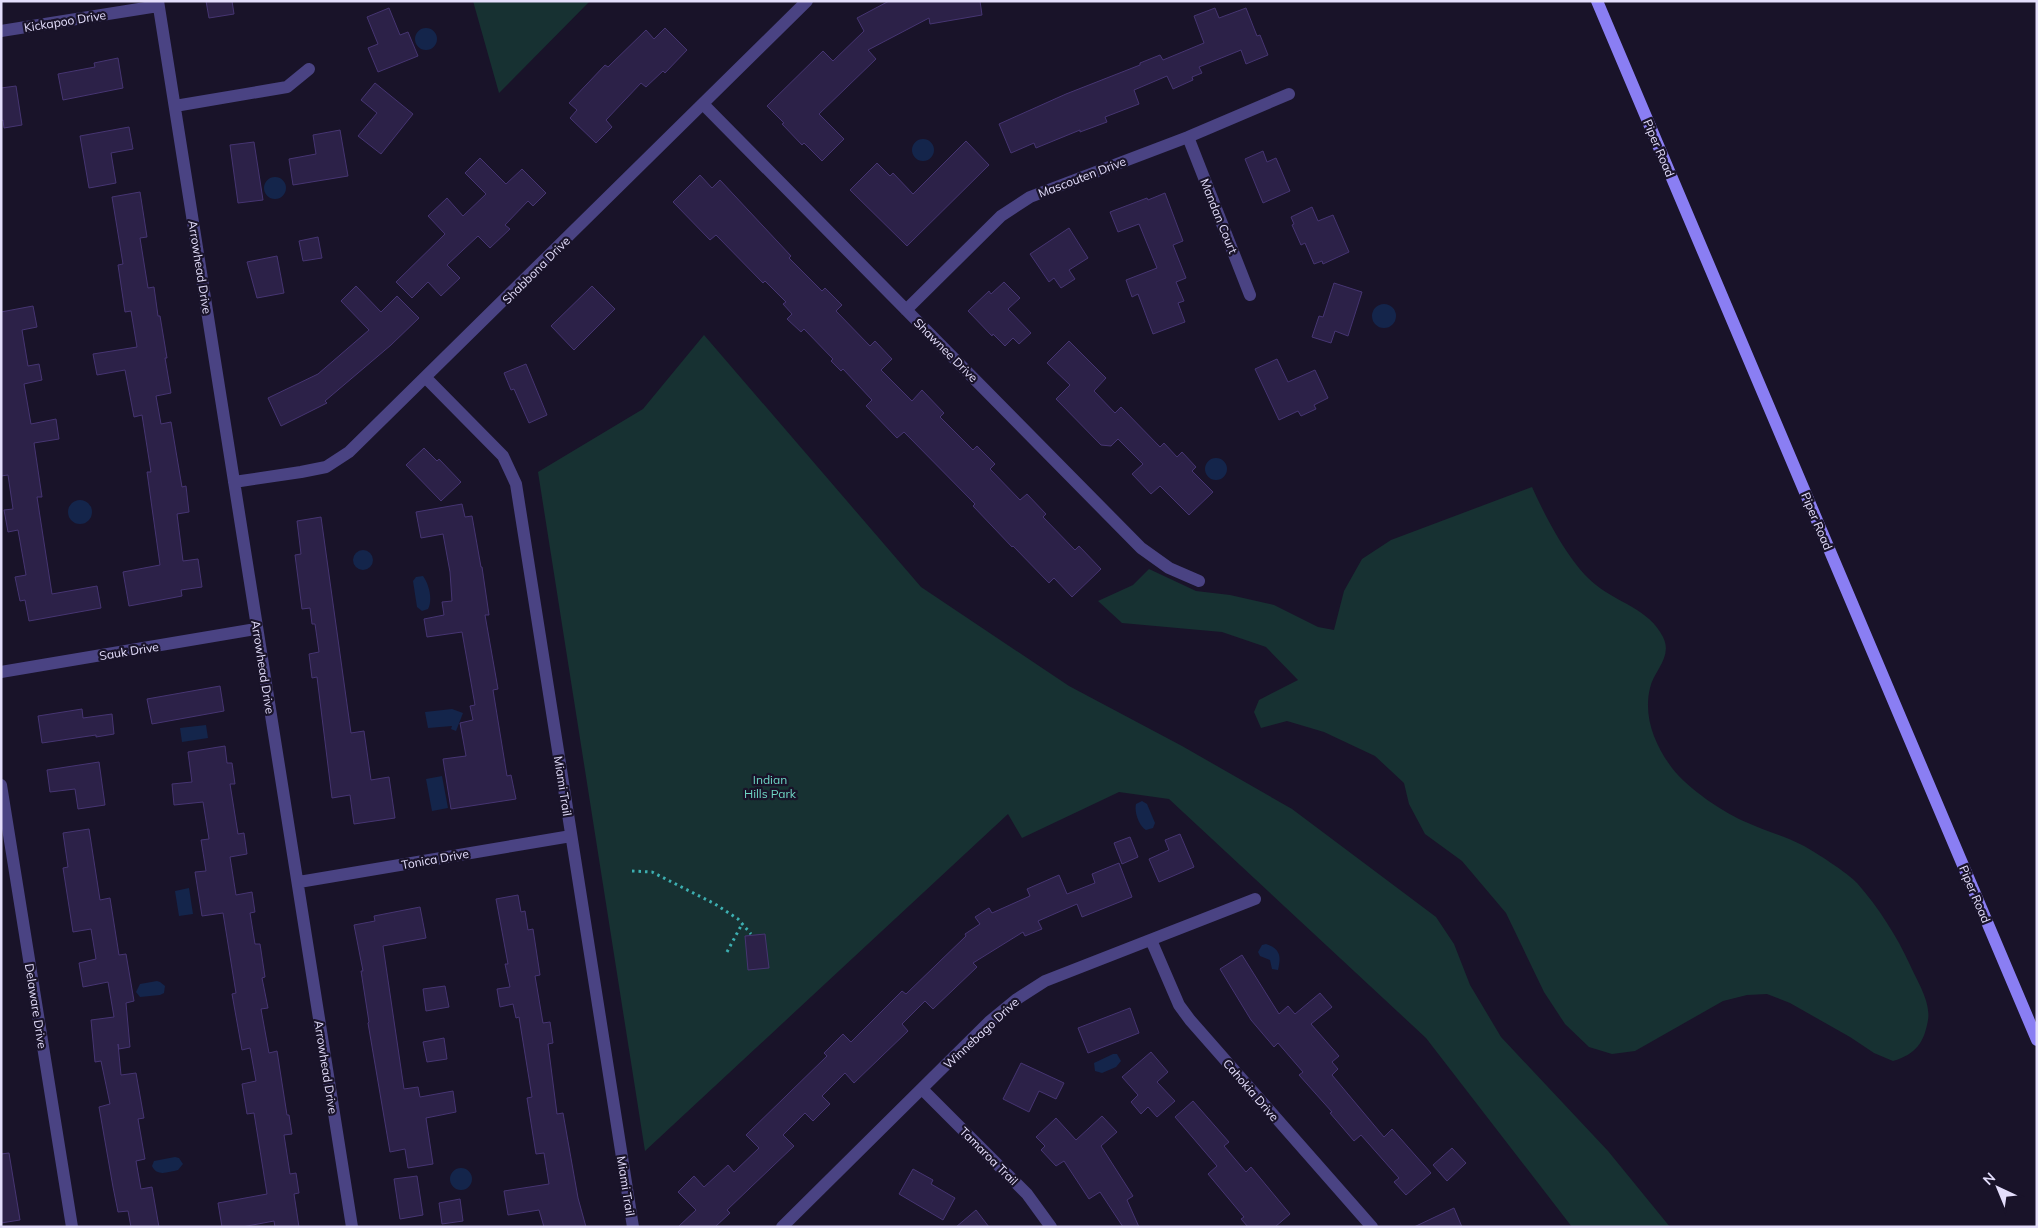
<svg xmlns="http://www.w3.org/2000/svg" width="2038" height="1228" font-family="Mulish,sans-serif">
<rect width="100%" height="100%" fill="#191329"/>
<path fill="#173132" d="M 473,1 L 590,1 L 499,93 Z
M 704,335 L 921,587 L 1069,686 L 1182,746 L 1292,809 L 1436,917 L 1454,944 L 1470,985 L 1501,1037 L 1608,1151 L 1670,1227 L 1572,1227 L 1426,1038 L 1169,799 L 1119,792 L 1022,838 L 1008,814 L 645,1151 L 538,472 L 643,409 Z
M 1532,487 C 1545,516 1570,565 1596,585 C 1618,603 1649,609 1663,637 C 1673,657 1654,670 1650,688 C 1643,717 1655,745 1672,768 C 1688,789 1724,813 1748,823 C 1765,831 1785,836 1802,845 C 1814,851 1849,874 1857,883 C 1878,907 1897,936 1910,965 C 1917,981 1931,1002 1928,1020 C 1924,1043 1916,1054 1893,1061 L 1874,1053 L 1850,1037 L 1790,1003 L 1767,994 L 1747,995 L 1723,1001 L 1635,1051 L 1612,1054 L 1589,1047 L 1565,1024 L 1544,992 L 1506,913 L 1462,861 L 1425,834 L 1409,804 L 1404,783 L 1375,756 L 1324,732 L 1287,721 L 1261,728 L 1254,712 L 1259,700 L 1298,680 L 1266,647 L 1222,632 L 1122,623 L 1098,601 L 1133,585 L 1149,569 L 1196,591 L 1230,595 L 1274,605 L 1318,627 L 1334,630 L 1344,591 L 1362,559 L 1391,540 Z"/>
<path fill="#14254b" d="M415 39a11 11 0 1 1 22 0a11 11 0 1 1-22 0Z
M912 150a11 11 0 1 1 22 0a11 11 0 1 1-22 0Z
M264 188a11 11 0 1 1 22 0a11 11 0 1 1-22 0Z
M1372 316a12 12 0 1 1 24 0a12 12 0 1 1-24 0Z
M1205 469a11 11 0 1 1 22 0a11 11 0 1 1-22 0Z
M68 512a12 12 0 1 1 24 0a12 12 0 1 1-24 0Z
M353 560a10 10 0 1 1 20 0a10 10 0 1 1-20 0Z
M 423,576 C 429,584 433,600 428,609 L 422,611 L 417,607 L 413,581 L 416,577 Z
M 452,709 L 463,713 L 456,731 L 451,729 L 452,726 L 428,728 L 425,712 Z
M 206,725 L 208,738 L 182,742 L 180,728 Z
M 442,776 L 448,808 L 432,811 L 426,779 Z
M 1142,801 L 1147,804 L 1155,823 L 1153,828 L 1146,830 C 1139,826 1134,812 1136,804 Z
M 189,888 L 193,914 L 179,916 L 175,891 Z
M 1266,944 C 1281,949 1281,957 1278,970 L 1272,969 L 1270,960 L 1260,956 L 1258,952 L 1262,945 Z
M 157,981 L 160,982 L 165,986 L 164,993 L 160,995 L 140,997 L 136,992 L 140,984 Z
M 1113,1054 L 1117,1054 L 1121,1061 L 1116,1067 L 1102,1073 L 1095,1071 L 1094,1063 Z
M 175,1157 L 179,1158 L 183,1164 L 178,1170 C 168,1172 157,1177 152,1166 L 154,1161 Z
M450 1179a11 11 0 1 1 22 0a11 11 0 1 1-22 0Z"/>
<path fill="#2c2148" stroke="#463572" d="M 206,1 L 232,1 L 234,14 L 209,18 Z
M 889,1 L 980,1 L 982,15 L 930,24 L 929,18 L 868,50 L 876,59 L 819,114 L 844,139 L 822,161 L 804,143 L 802,145 L 782,124 L 784,123 L 767,106 L 823,51 L 833,61 L 864,31 L 857,18 Z
M 389,8 L 400,35 L 408,32 L 418,56 L 378,72 L 368,48 L 378,44 L 367,17 Z
M 1215,8 L 1219,18 L 1246,8 L 1257,36 L 1260,35 L 1268,55 L 1246,64 L 1241,50 L 1199,67 L 1202,73 L 1192,77 L 1193,80 L 1173,89 L 1167,76 L 1134,90 L 1139,104 L 1105,117 L 1107,122 L 1080,132 L 1080,130 L 1036,148 L 1034,143 L 1011,153 L 999,124 L 1066,94 L 1140,65 L 1140,63 L 1160,55 L 1163,60 L 1204,43 L 1194,16 Z
M 665,28 L 687,50 L 665,73 L 663,71 L 646,87 L 641,83 L 606,120 L 612,127 L 596,143 L 570,118 L 577,110 L 569,103 L 605,65 L 608,67 L 646,30 L 654,39 Z
M 118,58 L 123,88 L 63,100 L 58,74 L 95,67 L 94,63 Z
M 375,83 L 413,114 L 381,154 L 358,136 L 377,113 L 361,100 Z
M 16,86 L 22,125 L 4,128 L 3,120 L 1,121 L 1,88 Z
M 129,127 L 133,149 L 111,153 L 116,183 L 89,188 L 80,136 Z
M 340,130 L 348,176 L 293,185 L 289,159 L 316,154 L 313,135 Z
M 966,141 L 989,165 L 907,246 L 850,190 L 877,163 L 890,176 L 893,173 L 913,194 Z
M 254,142 L 263,200 L 238,203 L 230,145 Z
M 1263,151 L 1267,162 L 1276,158 L 1290,191 L 1263,203 L 1245,159 Z
M 480,158 L 506,184 L 522,169 L 546,193 L 533,206 L 528,201 L 505,225 L 510,229 L 490,248 L 478,236 L 447,265 L 460,278 L 441,296 L 428,282 L 412,298 L 396,282 L 445,234 L 428,216 L 447,198 L 463,216 L 486,194 L 465,173 Z
M 700,175 L 712,188 L 720,180 L 791,256 L 789,258 L 822,291 L 825,288 L 842,305 L 836,311 L 870,346 L 875,341 L 892,359 L 881,370 L 912,401 L 922,390 L 944,413 L 940,417 L 973,450 L 977,446 L 995,464 L 990,469 L 1020,500 L 1027,494 L 1046,514 L 1043,517 L 1075,550 L 1079,546 L 1101,569 L 1072,597 L 1054,578 L 1049,583 L 1013,546 L 1012,547 L 973,506 L 975,504 L 904,432 L 897,438 L 866,406 L 872,400 L 843,369 L 841,371 L 831,361 L 833,359 L 804,329 L 801,332 L 787,319 L 792,314 L 783,304 L 786,302 L 765,281 L 763,283 L 716,235 L 710,240 L 673,202 Z
M 140,192 L 147,237 L 140,238 L 148,288 L 154,287 L 158,316 L 160,316 L 167,358 L 165,358 L 171,393 L 156,396 L 161,424 L 171,422 L 182,487 L 186,486 L 189,512 L 177,514 L 183,561 L 198,559 L 202,587 L 181,590 L 182,596 L 129,606 L 123,572 L 160,565 L 147,472 L 151,472 L 142,415 L 134,417 L 125,370 L 97,375 L 93,354 L 137,347 L 131,311 L 125,312 L 118,265 L 123,264 L 112,197 Z
M 1165,193 L 1183,241 L 1173,245 L 1186,278 L 1176,282 L 1184,301 L 1178,303 L 1185,322 L 1153,334 L 1138,294 L 1132,297 L 1126,280 L 1157,268 L 1139,224 L 1118,232 L 1110,212 L 1147,198 L 1148,200 Z
M 1312,207 L 1318,221 L 1333,215 L 1349,252 L 1323,264 L 1322,261 L 1314,264 L 1305,243 L 1301,245 L 1292,225 L 1294,224 L 1291,217 Z
M 1069,228 L 1088,258 L 1069,270 L 1075,279 L 1061,288 L 1054,278 L 1049,282 L 1030,254 Z
M 318,237 L 322,258 L 303,261 L 299,241 Z
M 277,256 L 284,293 L 257,298 L 247,262 Z
M 1004,282 L 1020,298 L 1008,309 L 1031,333 L 1019,344 L 1013,338 L 1005,346 L 993,334 L 992,336 L 968,311 L 989,291 L 991,294 Z
M 1334,283 L 1362,292 L 1348,336 L 1335,331 L 1331,343 L 1312,337 L 1319,316 L 1323,317 Z
M 356,286 L 381,312 L 397,296 L 419,318 L 391,345 L 325,401 L 327,403 L 281,426 L 268,398 L 318,374 L 369,330 L 341,301 Z
M 592,286 L 615,309 L 574,350 L 551,326 Z
M 33,306 L 37,327 L 22,330 L 28,366 L 39,364 L 42,380 L 24,384 L 31,424 L 56,419 L 59,439 L 34,443 L 42,497 L 37,497 L 52,594 L 97,586 L 101,608 L 29,621 L 25,600 L 20,601 L 15,577 L 26,575 L 18,530 L 8,532 L 4,510 L 13,509 L 8,475 L 1,476 L 1,312 Z
M 1069,341 L 1106,378 L 1094,391 L 1115,413 L 1121,407 L 1160,447 L 1164,443 L 1177,457 L 1182,452 L 1196,467 L 1192,471 L 1213,492 L 1189,515 L 1160,486 L 1151,494 L 1132,474 L 1143,464 L 1118,439 L 1111,446 L 1101,445 L 1056,399 L 1070,385 L 1047,363 Z
M 1277,359 L 1288,382 L 1315,370 L 1328,398 L 1314,405 L 1316,409 L 1301,416 L 1298,411 L 1279,420 L 1255,369 Z
M 526,364 L 547,415 L 529,423 L 514,389 L 511,390 L 504,373 Z
M 424,448 L 437,461 L 439,459 L 461,482 L 441,501 L 406,465 Z
M 462,504 L 465,517 L 472,516 L 481,567 L 482,567 L 489,615 L 485,615 L 498,689 L 493,690 L 507,776 L 511,775 L 516,799 L 451,809 L 443,759 L 466,756 L 460,723 L 473,720 L 470,706 L 475,705 L 462,632 L 427,637 L 424,619 L 444,615 L 442,602 L 452,601 L 450,572 L 443,534 L 421,538 L 416,512 Z
M 321,517 L 351,733 L 364,731 L 371,780 L 389,777 L 395,818 L 354,824 L 350,795 L 332,798 L 317,677 L 312,678 L 309,654 L 319,652 L 315,624 L 312,624 L 310,608 L 302,609 L 295,555 L 301,554 L 297,521 Z
M 220,686 L 224,711 L 152,724 L 147,699 Z
M 82,709 L 83,718 L 112,714 L 114,734 L 96,737 L 96,735 L 42,743 L 38,716 Z
M 225,746 L 227,763 L 232,763 L 235,784 L 230,784 L 238,834 L 244,833 L 247,854 L 230,857 L 236,895 L 252,892 L 255,912 L 250,913 L 255,944 L 260,944 L 265,977 L 262,978 L 268,1008 L 261,1009 L 269,1053 L 277,1051 L 287,1115 L 289,1115 L 292,1134 L 284,1135 L 290,1174 L 296,1173 L 299,1193 L 294,1194 L 299,1227 L 275,1227 L 274,1221 L 242,1227 L 222,1227 L 218,1203 L 267,1194 L 254,1113 L 247,1114 L 242,1084 L 256,1081 L 250,1048 L 242,1050 L 232,994 L 236,993 L 223,913 L 202,916 L 195,872 L 206,871 L 201,840 L 209,839 L 203,802 L 174,805 L 172,784 L 192,782 L 188,752 Z
M 99,762 L 105,805 L 78,809 L 75,789 L 50,792 L 47,770 Z
M 89,829 L 100,900 L 110,898 L 119,955 L 126,954 L 134,1001 L 126,1003 L 130,1047 L 119,1049 L 118,1044 L 121,1075 L 136,1073 L 144,1118 L 138,1119 L 145,1159 L 136,1161 L 141,1189 L 152,1187 L 159,1227 L 131,1227 L 128,1211 L 118,1212 L 113,1187 L 99,1107 L 110,1104 L 101,1061 L 95,1062 L 91,1020 L 114,1017 L 108,982 L 83,987 L 79,963 L 96,959 L 91,929 L 73,932 L 63,868 L 68,867 L 63,833 Z
M 1180,834 L 1194,867 L 1159,882 L 1149,859 L 1169,850 L 1165,840 Z
M 1130,837 L 1138,857 L 1122,864 L 1114,843 Z
M 1119,863 L 1132,897 L 1082,917 L 1077,904 L 1038,921 L 1042,929 L 1025,936 L 1023,932 L 973,963 L 977,967 L 933,1009 L 925,1001 L 902,1024 L 908,1031 L 854,1083 L 845,1073 L 822,1096 L 830,1104 L 813,1121 L 805,1113 L 783,1135 L 794,1146 L 727,1210 L 730,1213 L 715,1227 L 678,1227 L 696,1210 L 678,1192 L 694,1176 L 704,1187 L 728,1165 L 734,1172 L 759,1148 L 746,1135 L 827,1056 L 824,1053 L 843,1034 L 851,1042 L 902,991 L 906,994 L 966,936 L 965,934 L 980,924 L 975,917 L 989,908 L 992,913 L 1030,896 L 1027,889 L 1059,875 L 1067,894 L 1095,883 L 1092,874 Z
M 518,895 L 521,912 L 525,911 L 528,930 L 533,929 L 540,975 L 535,976 L 543,1023 L 550,1022 L 553,1043 L 548,1044 L 557,1114 L 563,1113 L 578,1198 L 586,1227 L 544,1227 L 539,1210 L 508,1215 L 504,1191 L 549,1184 L 544,1153 L 536,1154 L 527,1098 L 532,1097 L 519,1017 L 516,1018 L 513,1004 L 500,1007 L 497,989 L 510,987 L 505,964 L 508,964 L 496,899 Z
M 420,907 L 426,938 L 383,946 L 404,1089 L 418,1087 L 420,1097 L 453,1091 L 456,1112 L 426,1118 L 433,1164 L 408,1168 L 405,1149 L 390,1152 L 368,1023 L 369,1022 L 361,971 L 363,971 L 354,925 L 375,921 L 374,916 Z
M 765,934 L 769,968 L 748,970 L 745,936 Z
M 1242,955 L 1279,1014 L 1288,1006 L 1295,1014 L 1320,993 L 1332,1007 L 1311,1024 L 1339,1056 L 1332,1062 L 1338,1069 L 1332,1075 L 1384,1137 L 1392,1129 L 1431,1173 L 1406,1195 L 1394,1182 L 1399,1178 L 1361,1135 L 1354,1141 L 1330,1113 L 1332,1112 L 1299,1075 L 1303,1072 L 1278,1043 L 1274,1047 L 1251,1020 L 1220,969 Z
M 445,986 L 449,1007 L 426,1011 L 423,989 Z
M 1130,1008 L 1139,1033 L 1088,1053 L 1078,1028 Z
M 444,1038 L 447,1059 L 427,1062 L 423,1042 Z
M 1151,1052 L 1168,1072 L 1157,1082 L 1175,1101 L 1157,1117 L 1148,1107 L 1141,1114 L 1131,1102 L 1138,1095 L 1122,1077 Z
M 1021,1063 L 1064,1083 L 1056,1099 L 1039,1091 L 1029,1112 L 1003,1099 Z
M 1193,1101 L 1229,1142 L 1224,1146 L 1246,1172 L 1251,1167 L 1290,1214 L 1275,1227 L 1248,1227 L 1241,1219 L 1244,1217 L 1208,1174 L 1217,1166 L 1175,1117 Z
M 1102,1116 L 1117,1132 L 1101,1146 L 1133,1196 L 1127,1200 L 1139,1227 L 1123,1227 L 1100,1192 L 1089,1199 L 1064,1161 L 1056,1166 L 1041,1150 L 1045,1146 L 1036,1137 L 1056,1118 L 1076,1140 Z
M 1452,1148 L 1466,1163 L 1447,1181 L 1433,1165 Z
M 9,1153 L 20,1220 L 1,1223 L 1,1154 Z
M 913,1169 L 933,1180 L 931,1184 L 955,1198 L 943,1220 L 899,1194 Z
M 417,1176 L 423,1215 L 400,1219 L 394,1179 Z
M 460,1199 L 463,1221 L 442,1224 L 439,1203 Z
M 1454,1208 L 1462,1227 L 1414,1227 Z
M 976,1210 L 989,1227 L 956,1227 Z"/>
<g fill="none" stroke-linecap="round" stroke-linejoin="round">
<path stroke="#3dafb1" stroke-width="3" stroke-dasharray="2.5 4" stroke-linecap="butt" d="M 632,871 L 652,872 L 715,904 L 738,919 L 751,934
M 727,952 L 742,924"/>
<path stroke="#4a4383" stroke-width="12" d="M 158,1 L 352,1227
M 1,31 L 158,6
M 703,104 L 1141,548 L 1169,568 L 1199,581
M 175,106 L 287,87 L 309,69
M 1188,137 L 1250,295
M 906,310 L 1001,216 L 1030,197 L 1188,137 L 1289,94
M 426,378 L 503,456 L 516,484 L 633,1227
M 234,482 L 301,472 L 326,467 L 349,452 L 807,1
M 1,672 L 256,629
M 1,785 L 72,1227
M 299,882 L 571,836
M 1151,940 L 1179,1005 L 1190,1020 L 1372,1227
M 922,1089 L 1027,1194 L 1051,1227
M 782,1227 L 989,1022 L 1017,999 L 1045,981 L 1255,899"/>
<path stroke="#8a7ef3" stroke-width="12" d="M 1597,1 L 2037,1040"/>
</g>
<g text-anchor="middle" dominant-baseline="central" stroke-width="4.5" stroke-linejoin="round" paint-order="stroke">
<g font-size="12" fill="#e4defc" stroke="#191329">
<text transform="translate(65 21) rotate(-9)">Kickapoo Drive</text>
<text transform="translate(1659 148) rotate(67)">Piper Road</text>
<text transform="translate(1082 177) rotate(-21)">Mascouten Drive</text>
<text transform="translate(1219 216) rotate(68)">Mandan Court</text>
<text transform="translate(200 267) rotate(81)">Arrowhead Drive</text>
<text transform="translate(536 270) rotate(-45)">Shabbona Drive</text>
<text transform="translate(946 350) rotate(45)">Shawnee Drive</text>
<text transform="translate(1817 521) rotate(67)">Piper Road</text>
<text transform="translate(129 651) rotate(-9)">Sauk Drive</text>
<text transform="translate(263 667) rotate(81)">Arrowhead Drive</text>
<text transform="translate(563 786) rotate(81)">Miami Trail</text>
<text transform="translate(435 859) rotate(-10)">Tonica Drive</text>
<text transform="translate(1975 894) rotate(67)">Piper Road</text>
<text transform="translate(36 1006) rotate(81)">Delaware Drive</text>
<text transform="translate(981 1033) rotate(-43)">Winnebago Drive</text>
<text transform="translate(326 1067) rotate(81)">Arrowhead Drive</text>
<text transform="translate(1251 1090) rotate(49)">Cahokia Drive</text>
<text transform="translate(989 1156) rotate(45)">Tamaroa Trail</text>
<text transform="translate(626 1186) rotate(81)">Miami Trail</text>
</g>
<g font-size="12" fill="#6fd6c5" stroke="#191329">
<text x="770" y="779">Indian<tspan x="770" dy="14">Hills Park</tspan></text>
</g>
</g>
<rect width="2038" height="1228" fill="none" stroke="#e4defc" stroke-width="5"/>
<g transform="translate(1998 1188) rotate(316)" stroke="#191329" stroke-width="4" paint-order="stroke">
<path d="M0-4L9 19L0 12L-9 19Z" fill="#e4defc"/>
<text y="-8" font-size="14" font-weight="bold" text-anchor="middle" fill="#e4defc">N</text>
</g>
</svg>
